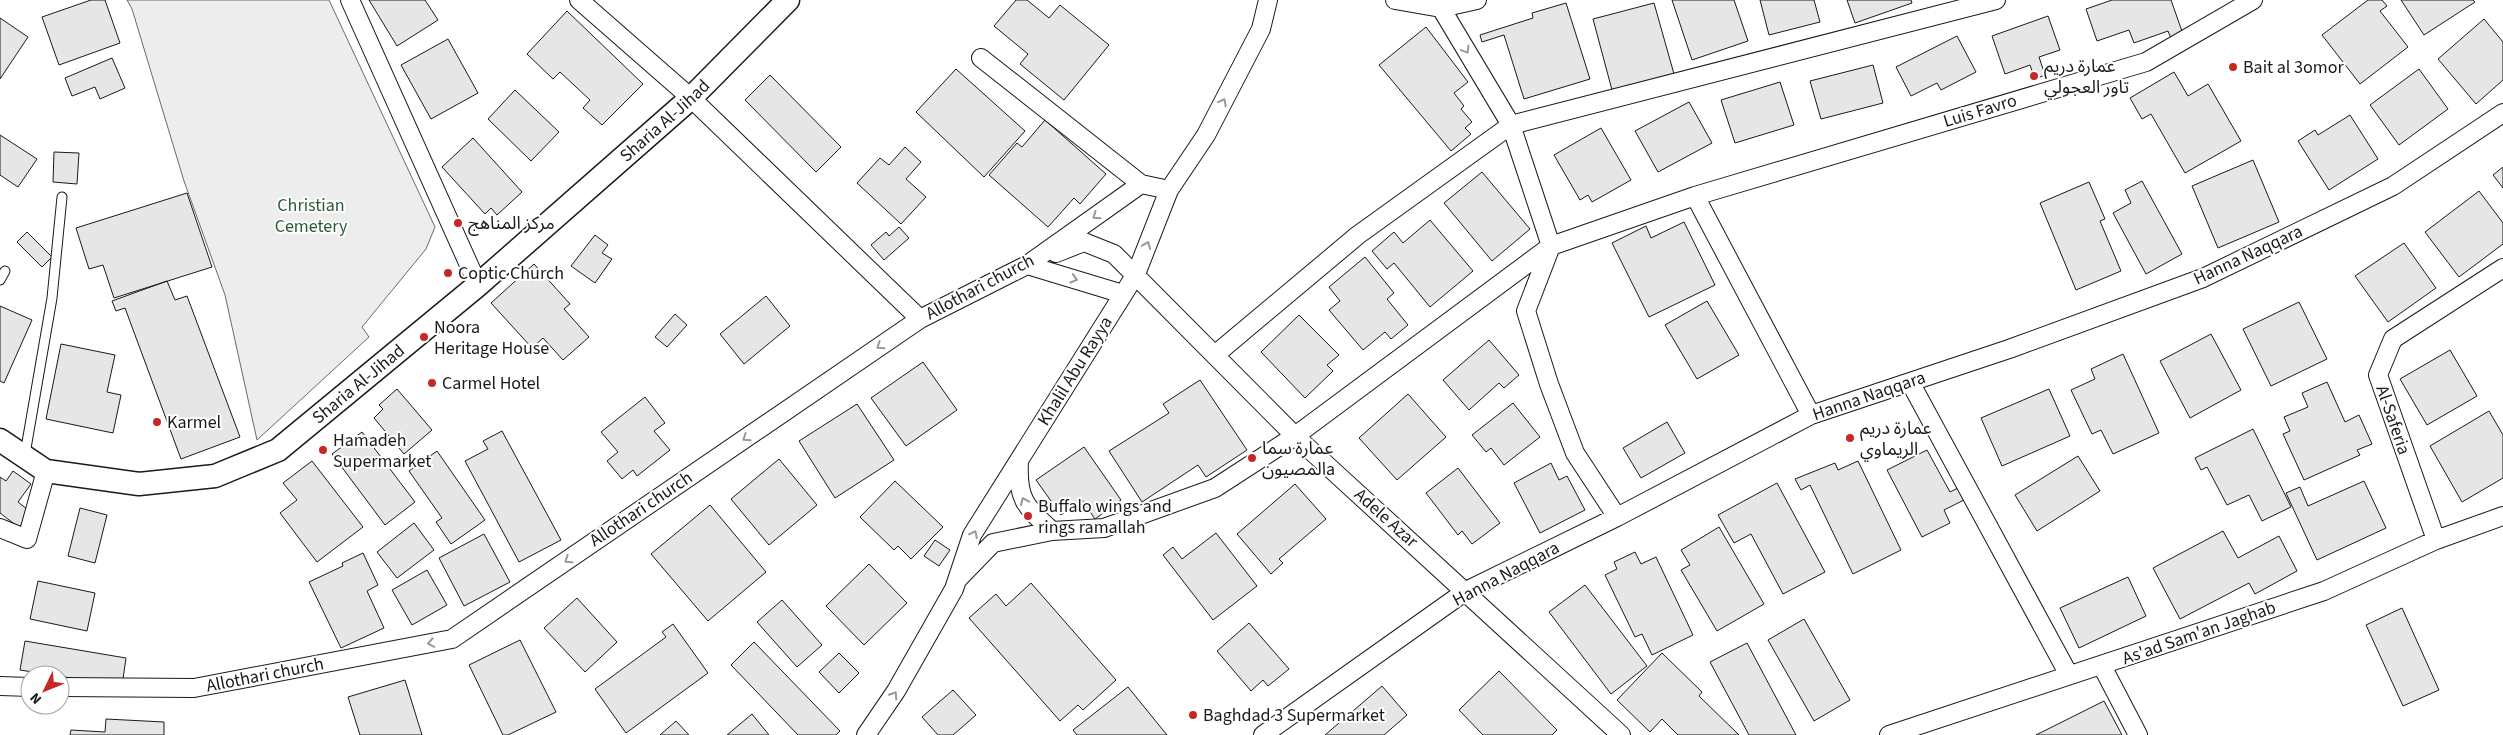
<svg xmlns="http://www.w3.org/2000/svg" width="2503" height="735" font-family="'Source Sans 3','Noto Sans Arabic',sans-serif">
<rect width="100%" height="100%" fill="#fff"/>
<path fill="#ededed" stroke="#6a6a6a" d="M 127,0 L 329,0 L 435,227 L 426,249 L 362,327 L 369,337 L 257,440 L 225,295 L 184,181 L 132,9 Z"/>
<path fill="#e6e6e6" stroke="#1a1a1a" d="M 91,0 L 105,0 L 120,43 L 59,65 L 42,17 Z
M 369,0 L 425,0 L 438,20 L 397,46 Z
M 1016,0 L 1027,0 L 1049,18 L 1060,5 L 1109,45 L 1064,100 L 1020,64 L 1028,54 L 994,26 Z
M 1672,0 L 1734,0 L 1748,41 L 1692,60 Z
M 1760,0 L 1814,0 L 1820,22 L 1769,35 Z
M 1847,0 L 1911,0 L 1912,3 L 1855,23 Z
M 2112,0 L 2171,0 L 2184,37 L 2172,41 L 2168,31 L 2134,43 L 2129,30 L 2097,41 L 2086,9 Z
M 2368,0 L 2382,0 L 2387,6 L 2380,11 L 2408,47 L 2360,84 L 2322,35 Z
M 2401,0 L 2473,0 L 2475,2 L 2424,35 Z
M 1566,3 L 1590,79 L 1524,99 L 1504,35 L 1482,42 L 1480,35 L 1533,18 L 1532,13 Z
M 1654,3 L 1674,74 L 1612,90 L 1593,19 Z
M 567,11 L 643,84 L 602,125 L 583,108 L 590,100 L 560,72 L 553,79 L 527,54 Z
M 2048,16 L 2060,50 L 2039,57 L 2045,75 L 2035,79 L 2030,65 L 2005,74 L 1992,36 Z
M 0,18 L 28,37 L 0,79 Z
M 2484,19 L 2503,42 L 2503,80 L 2476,104 L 2438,59 Z
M 1426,27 L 1468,82 L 1454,93 L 1464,106 L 1461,109 L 1472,122 L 1465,128 L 1471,134 L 1451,151 L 1379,65 Z
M 1957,36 L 1976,72 L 1941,90 L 1937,83 L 1911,96 L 1896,67 Z
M 448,39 L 478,93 L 431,119 L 401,65 Z
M 112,58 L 125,88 L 100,99 L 95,87 L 72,96 L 65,78 Z
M 1873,65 L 1883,103 L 1821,119 L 1810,81 Z
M 956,69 L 1025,131 L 984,177 L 916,112 Z
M 2419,69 L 2448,109 L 2399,145 L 2370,105 Z
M 2174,72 L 2188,96 L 2208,84 L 2241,141 L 2185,173 L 2151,114 L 2142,119 L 2130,98 Z
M 770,75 L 841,147 L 816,172 L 745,100 Z
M 1780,82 L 1794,125 L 1735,143 L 1721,100 Z
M 515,90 L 559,132 L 531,161 L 488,119 Z
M 1689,102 L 1712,143 L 1658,172 L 1635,131 Z
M 2350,115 L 2378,159 L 2329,190 L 2298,141 L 2315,130 L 2318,135 Z
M 1045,120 L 1106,174 L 1080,204 L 1074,198 L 1048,227 L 989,175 L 1017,143 L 1022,147 Z
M 1601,128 L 1631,180 L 1592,202 L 1588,195 L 1580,200 L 1554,155 Z
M 0,135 L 37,159 L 18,187 L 0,175 Z
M 473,138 L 522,192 L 497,215 L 491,208 L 485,214 L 442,167 Z
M 905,147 L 921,162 L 906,179 L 926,197 L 901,224 L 857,183 L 880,158 L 889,165 Z
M 54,152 L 79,153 L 77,184 L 53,182 Z
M 2253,160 L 2279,222 L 2218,248 L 2192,186 Z
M 2503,167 L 2503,188 L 2493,175 Z
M 1482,172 L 1530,229 L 1492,261 L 1444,203 Z
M 2142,181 L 2182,254 L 2146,274 L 2113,213 L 2131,203 L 2125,190 Z
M 2089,182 L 2105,219 L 2100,221 L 2121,271 L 2076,290 L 2040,203 Z
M 2479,191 L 2503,223 L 2503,244 L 2459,277 L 2425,232 Z
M 187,193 L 212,267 L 114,298 L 103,265 L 89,269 L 76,228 Z
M 1430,220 L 1473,271 L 1430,307 L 1394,263 L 1387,269 L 1372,251 L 1394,232 L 1403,243 Z
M 1684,222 L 1715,285 L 1649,317 L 1612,243 L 1646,226 L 1651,238 Z
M 899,227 L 909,238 L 884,260 L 871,245 L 886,232 L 889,236 Z
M 27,232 L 52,257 L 42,267 L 17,242 Z
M 595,235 L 608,245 L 602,253 L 612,259 L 595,283 L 571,266 Z
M 2404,243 L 2436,288 L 2388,322 L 2355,276 Z
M 1365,257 L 1394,293 L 1387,299 L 1408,325 L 1391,339 L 1385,332 L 1363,350 L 1329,310 L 1340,301 L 1329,287 Z
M 534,264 L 570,304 L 564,309 L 589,337 L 563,360 L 543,338 L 532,348 L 491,303 Z
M 167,281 L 175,300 L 187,296 L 240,437 L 181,459 L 125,308 L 116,311 L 112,301 Z
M 766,296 L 790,326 L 744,364 L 720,334 Z
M 1707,301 L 1739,355 L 1697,379 L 1665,325 Z
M 2299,302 L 2327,359 L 2271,386 L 2243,329 Z
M 0,306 L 32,320 L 4,383 L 0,381 Z
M 675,314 L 687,325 L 667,347 L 655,337 Z
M 1299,315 L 1339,355 L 1327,365 L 1333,371 L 1305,398 L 1261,352 Z
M 2211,334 L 2241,390 L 2190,418 L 2160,361 Z
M 1489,340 L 1519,375 L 1504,388 L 1499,383 L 1469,410 L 1443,380 Z
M 61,344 L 115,355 L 107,392 L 121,395 L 113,433 L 46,419 Z
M 2450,350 L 2477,396 L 2427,425 L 2400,379 Z
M 2123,354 L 2159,433 L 2113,454 L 2101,430 L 2092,434 L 2071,390 L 2095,379 L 2091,369 Z
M 923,362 L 957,410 L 906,446 L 871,398 Z
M 1200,380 L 1247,450 L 1206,477 L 1198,465 L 1142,502 L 1109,451 L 1169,413 L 1163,404 Z
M 2327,382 L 2345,422 L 2359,415 L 2372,444 L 2357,450 L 2360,455 L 2304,480 L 2283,434 L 2290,431 L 2284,417 L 2308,407 L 2302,393 Z
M 397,389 L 432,430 L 404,454 L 374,418 L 383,409 L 379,405 Z
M 2049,389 L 2070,436 L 2002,466 L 1981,418 Z
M 1408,394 L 1446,437 L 1397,480 L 1359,438 Z
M 645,397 L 665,423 L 654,431 L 670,450 L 637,476 L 633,470 L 622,479 L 607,461 L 618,452 L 601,432 Z
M 1513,403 L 1540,437 L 1504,465 L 1491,448 L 1486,452 L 1472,435 Z
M 857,404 L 894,460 L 835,498 L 799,441 Z
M 2489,411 L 2503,435 L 2503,478 L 2462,502 L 2430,446 Z
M 1667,422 L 1685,453 L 1641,478 L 1623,448 Z
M 2253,429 L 2291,507 L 2262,521 L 2249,495 L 2227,505 L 2207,467 L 2201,470 L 2195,458 Z
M 502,431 L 561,540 L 519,562 L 465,461 L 488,449 L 483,441 Z
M 362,432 L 415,502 L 385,525 L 332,454 Z
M 1084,447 L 1121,500 L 1095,519 L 1082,500 L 1061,515 L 1036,480 Z
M 1927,450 L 1950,492 L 1958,488 L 1964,500 L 1944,510 L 1950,523 L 1922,537 L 1887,470 Z
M 437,451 L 485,520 L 451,544 L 436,522 L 442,518 L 409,471 Z
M 2078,456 L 2100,491 L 2037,531 L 2015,495 Z
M 779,459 L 817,505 L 769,545 L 731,499 Z
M 312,461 L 363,527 L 317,562 L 280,513 L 297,500 L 283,483 Z
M 1858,461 L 1901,550 L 1853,574 L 1810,485 L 1801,490 L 1795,479 L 1835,463 L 1838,470 Z
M 1551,463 L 1559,480 L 1567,476 L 1585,510 L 1540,533 L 1514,483 Z
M 1458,468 L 1500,523 L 1472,544 L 1462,531 L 1458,535 L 1426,493 Z
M 13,471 L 31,484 L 18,502 L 32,513 L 21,529 L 0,513 L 0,477 L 6,481 Z
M 895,481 L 943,527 L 911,559 L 898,546 L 894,550 L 860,517 Z
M 2364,481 L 2386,528 L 2317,560 L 2286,493 L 2300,487 L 2308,506 Z
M 1777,483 L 1825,572 L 1783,594 L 1751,534 L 1734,543 L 1718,515 Z
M 1295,484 L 1326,519 L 1279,559 L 1283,563 L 1271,574 L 1237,534 Z
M 710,505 L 766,572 L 708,621 L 651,554 Z
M 80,508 L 107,515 L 95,563 L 68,556 Z
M 414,523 L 434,550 L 397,578 L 377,552 Z
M 1719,527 L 1764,604 L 1717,631 L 1681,570 L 1690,565 L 1681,550 Z
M 2223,531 L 2238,558 L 2279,536 L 2297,571 L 2255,594 L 2249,583 L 2180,619 L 2153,568 Z
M 1216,533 L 1257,586 L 1213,620 L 1163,555 L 1173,547 L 1182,559 Z
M 484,534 L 510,582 L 464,606 L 439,558 Z
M 935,540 L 950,550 L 939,566 L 924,556 Z
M 1635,552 L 1641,564 L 1656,557 L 1693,635 L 1652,655 L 1642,634 L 1635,637 L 1605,575 L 1617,569 L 1614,562 Z
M 363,553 L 378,585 L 367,591 L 384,628 L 341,648 L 309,582 L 343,566 L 342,563 Z
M 869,564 L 907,603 L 864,645 L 826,606 Z
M 427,570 L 447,605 L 412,625 L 392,590 Z
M 2128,577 L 2146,616 L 2079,648 L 2060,608 Z
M 38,581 L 95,593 L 87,631 L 30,619 Z
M 1031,583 L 1116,680 L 1083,710 L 1078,705 L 1060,721 L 969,618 L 996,594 L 1006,606 Z
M 1585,585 L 1647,666 L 1611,694 L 1549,612 Z
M 577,598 L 617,642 L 585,672 L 544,628 Z
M 782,600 L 822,645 L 797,667 L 757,622 Z
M 2402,608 L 2439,690 L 2403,706 L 2366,625 Z
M 1804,619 L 1850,700 L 1814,721 L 1768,640 Z
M 1249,623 L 1289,669 L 1268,686 L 1263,680 L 1251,691 L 1217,651 Z
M 673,624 L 708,673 L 626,733 L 595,689 L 666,637 L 662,632 Z
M 520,640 L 556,712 L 508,735 L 503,735 L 469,665 Z
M 25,641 L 126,658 L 122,686 L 20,670 Z
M 754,642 L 840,731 L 836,735 L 798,735 L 731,665 Z
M 1747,643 L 1796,735 L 1749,735 L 1710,662 Z
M 839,653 L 859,673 L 839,693 L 819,672 Z
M 1662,653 L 1702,692 L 1699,696 L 1739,735 L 1678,735 L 1662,719 L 1650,732 L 1617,700 Z
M 1499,671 L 1557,730 L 1552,735 L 1483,735 L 1459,710 Z
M 405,680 L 422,735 L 360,735 L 348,697 Z
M 1382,686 L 1407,715 L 1384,735 L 1325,735 Z
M 1128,687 L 1167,735 L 1077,735 L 1073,730 Z
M 953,690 L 976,715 L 953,735 L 938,735 L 922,717 Z
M 2104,701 L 2122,735 L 2036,735 Z
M 752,714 L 769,735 L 727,735 Z
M 106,719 L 164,722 L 164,735 L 70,735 L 71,730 L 105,732 Z
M 676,721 L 689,735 L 660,735 Z"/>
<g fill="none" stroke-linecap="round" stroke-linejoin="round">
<g stroke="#1a1a1a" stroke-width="11">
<path id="service" d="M 0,280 L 5,271
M 25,454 L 52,298 L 62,197"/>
</g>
<g stroke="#1a1a1a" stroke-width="20">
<path id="minor" d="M 350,0 L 478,285
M 579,0 L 691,98 L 920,319
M 1395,0 L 1441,8 L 1477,0
M 1441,8 L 1511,125 L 1551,246 L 1526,311 L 1549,384 L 1575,453 L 1617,517
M 981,58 L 1141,184
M 1695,196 L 2146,62 L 2253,0
M 1056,253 L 1084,242 L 1114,254 L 1295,436 L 1621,735
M 1027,265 L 1123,294
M 1216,354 L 1358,235 L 1511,125 L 1996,0
M 1910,382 L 2069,675
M 1019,462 C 1017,499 1025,506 1052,531
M 0,528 L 27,539 L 46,471
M 2436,540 L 2378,375 L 2393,339 L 2503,268
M 958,579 L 993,543 L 1052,531 L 1104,528 L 1215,488 L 1295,436 L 1551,246 L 1695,196 L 1811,415
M 2102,666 L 2138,735
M 0,686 L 30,687
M 60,687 L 194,688 L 452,639 L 920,319 L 1027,265 L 1141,184 L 1169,190
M 866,735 L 896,691 L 954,589 L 972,535 L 1136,274 L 1169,190 L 1206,135 L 1261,29 L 1268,0
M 1263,735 L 1466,591 L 1617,517 L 1811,415 L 2009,349 L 2203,278 L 2393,186 L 2503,113
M 1889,735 L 2324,591 L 2436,540 L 2503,516"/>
</g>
<g stroke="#1a1a1a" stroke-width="25">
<g id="tertiary">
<path id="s1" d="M 0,440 L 46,471 L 139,484 L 215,476 L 278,450 L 478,285 L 691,98 L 788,0"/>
</g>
</g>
<use href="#service" stroke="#fff" stroke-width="9"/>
<use href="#minor" stroke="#fff" stroke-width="18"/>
<use href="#tertiary" stroke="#fff" stroke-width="22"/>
</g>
<defs><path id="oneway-chevron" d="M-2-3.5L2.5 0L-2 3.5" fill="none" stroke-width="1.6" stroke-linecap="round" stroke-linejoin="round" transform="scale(1.25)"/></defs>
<g stroke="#989898">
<use href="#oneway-chevron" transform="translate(1466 50) rotate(59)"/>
<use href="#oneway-chevron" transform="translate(1223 102) rotate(-62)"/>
<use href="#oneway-chevron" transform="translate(1096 216) rotate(145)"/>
<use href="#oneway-chevron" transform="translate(1147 245) rotate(-68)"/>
<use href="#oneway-chevron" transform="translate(1074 279) rotate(17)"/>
<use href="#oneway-chevron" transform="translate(880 346) rotate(146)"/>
<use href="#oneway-chevron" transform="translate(746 438) rotate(146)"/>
<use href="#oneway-chevron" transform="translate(1024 501) rotate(-113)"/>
<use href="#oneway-chevron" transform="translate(974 534) rotate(-64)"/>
<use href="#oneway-chevron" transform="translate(568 560) rotate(146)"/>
<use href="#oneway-chevron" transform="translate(431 643) rotate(169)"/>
<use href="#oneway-chevron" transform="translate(894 695) rotate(-57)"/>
</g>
<g fill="#c62828" stroke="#fff" stroke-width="2">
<circle cx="2233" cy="67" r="5"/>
<circle cx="2034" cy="76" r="5"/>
<circle cx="458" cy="223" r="5"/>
<circle cx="448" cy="273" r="5"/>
<circle cx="424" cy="337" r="5"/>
<circle cx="432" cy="383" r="5"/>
<circle cx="157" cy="422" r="5"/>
<circle cx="1850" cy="438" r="5"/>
<circle cx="323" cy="450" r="5"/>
<circle cx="1252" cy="458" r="5"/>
<circle cx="1028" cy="516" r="5"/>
<circle cx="1193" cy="715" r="5"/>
</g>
<g text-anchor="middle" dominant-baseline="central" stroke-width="4" stroke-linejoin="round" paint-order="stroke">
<g font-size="18" fill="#1a1a1a" stroke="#fff" text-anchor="start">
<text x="2044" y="66">عمارة دريم<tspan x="2044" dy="21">تاور العجولي</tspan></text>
<text x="2243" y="67">Bait al 3omor</text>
<text x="468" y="223">مركز المناهج</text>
<text x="458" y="273">Coptic Church</text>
<text x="434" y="327">Noora<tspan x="434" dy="21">Heritage House</tspan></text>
<text x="442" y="383">Carmel Hotel</text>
<text x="167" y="422">Karmel</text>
<text x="1860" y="428">عمارة دريم<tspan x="1860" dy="21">الريماوي</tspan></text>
<text x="333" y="440">Hamadeh<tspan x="333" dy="21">Supermarket</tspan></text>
<text x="1262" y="448">عمارة سما<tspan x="1262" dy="21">المصيونa</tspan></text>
<text x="1038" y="506">Buffalo wings and<tspan x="1038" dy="21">rings ramallah</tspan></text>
<text x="1203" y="715">Baghdad 3 Supermarket</text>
</g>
<g font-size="18" fill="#1a1a1a" stroke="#fff">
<text transform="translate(1980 111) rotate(-17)">Luis Favro</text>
<text stroke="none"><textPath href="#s1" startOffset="802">Sharia Al-Jihad</textPath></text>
<text transform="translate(2248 255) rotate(-25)">Hanna Naqqara</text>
<text transform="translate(980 287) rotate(-28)">Allothari church</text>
<text transform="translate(1075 371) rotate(-58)">Khalil Abu Rayya</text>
<text stroke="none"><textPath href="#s1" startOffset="398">Sharia Al-Jihad</textPath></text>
<text transform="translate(1869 396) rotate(-19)">Hanna Naqqara</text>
<text transform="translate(2393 420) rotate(71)">Al-Saferia</text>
<text transform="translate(641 509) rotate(-34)">Allothari church</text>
<text transform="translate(1386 518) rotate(42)">Adele Azar</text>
<text transform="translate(1506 574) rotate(-28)">Hanna Naqqara</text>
<text transform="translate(2199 633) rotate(-19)">As'ad Sam'an Jaghab</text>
<text transform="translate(265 675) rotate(-11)">Allothari church</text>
</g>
<g font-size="18" fill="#2b5a34" stroke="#fff">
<text x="311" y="205">Christian<tspan x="311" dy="21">Cemetery</tspan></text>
</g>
</g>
<g transform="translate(45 690) rotate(227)"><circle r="24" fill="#ffffff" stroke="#a3a3a3"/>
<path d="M0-4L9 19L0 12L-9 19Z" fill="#c62828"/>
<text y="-8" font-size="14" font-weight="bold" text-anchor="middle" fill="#1a1a1a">N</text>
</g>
</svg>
